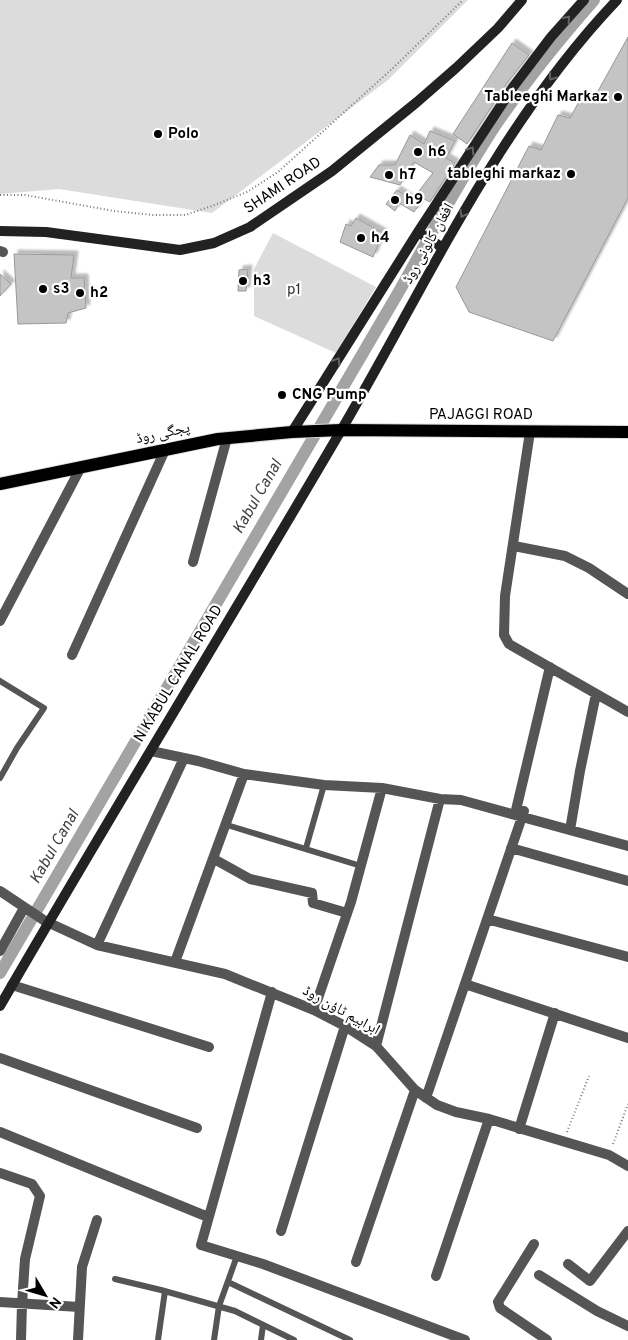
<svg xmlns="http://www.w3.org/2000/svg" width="628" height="1340" font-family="Overpass,'Noto Naskh Arabic',sans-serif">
<defs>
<filter id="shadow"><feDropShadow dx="4" dy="-4" stdDeviation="1" flood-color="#0004"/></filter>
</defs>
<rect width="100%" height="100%" fill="#fff"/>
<path fill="#dcdcdc" d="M 0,0 L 468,0 L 388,80 L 212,213 L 59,189 L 0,194 Z
M 273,233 L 376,287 L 336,353 L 254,316 L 254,269 Z"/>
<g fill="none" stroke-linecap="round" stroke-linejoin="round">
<path stroke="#a3a3a3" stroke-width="12" d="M 0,973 L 401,288 C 431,234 461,178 495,126 C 525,82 559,40 594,0"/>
</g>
<path fill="#c4c4c4" stroke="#999" filter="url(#shadow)" d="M 628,37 L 628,198 L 553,341 L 469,312 L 456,287 L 529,146 L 541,150 L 558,115 L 570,118 L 581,98 L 593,100 Z
M 512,43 L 529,55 L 507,83 L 467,144 L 453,134 Z
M 430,131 L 455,141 L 446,158 L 455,163 L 430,202 L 416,195 L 433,173 L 414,162 L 400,185 L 370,177 L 379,165 L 395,165 L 410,135 L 424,144 Z
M 397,190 L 419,205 L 414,212 L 399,203 L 395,211 L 386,204 Z
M 356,218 L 383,233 L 373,257 L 340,242 L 346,224 L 351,226 Z
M 14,254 L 74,255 L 71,278 L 84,278 L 86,308 L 68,313 L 66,323 L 18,324 Z
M 248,269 L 246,291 L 238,291 L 239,270 Z
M 0,274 L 11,284 L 0,296 Z"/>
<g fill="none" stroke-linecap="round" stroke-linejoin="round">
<g stroke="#dbdbdb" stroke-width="14">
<path id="primary" d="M 0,484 L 218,439 L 292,432 L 341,430 L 628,432"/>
</g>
<path stroke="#777" stroke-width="2" stroke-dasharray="1 2.5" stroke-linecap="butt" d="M 0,195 L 25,195 L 114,211 L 153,215 L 185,215 L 212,206 L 247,192 L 278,172 L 393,68 L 463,0
M 567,1132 L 589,1076
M 613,1144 L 628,1104"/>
<path stroke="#555" stroke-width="6" d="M 0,681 L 44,708 L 17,748 L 0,778
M 227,825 L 361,866
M 306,848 L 324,785
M 115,1279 L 161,1290 L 235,1311 L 294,1340
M 228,1282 L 350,1340
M 158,1340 L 165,1291
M 214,1340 L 219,1306 L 237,1256
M 261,1340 L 263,1325"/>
<path stroke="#555" stroke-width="10" d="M 0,251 L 3,252
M 530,432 L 505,596 L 504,635 L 509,644 L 628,712
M 514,546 L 565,556 L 589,568 L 628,594
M 193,562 L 227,438
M 0,621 L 81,467
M 72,655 L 165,450
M 151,751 L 198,761 L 244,774 L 324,785 L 382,788 L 440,799 L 461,800 L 628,846
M 570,830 L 580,771 L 596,694
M 511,848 L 628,881
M 214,859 L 250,879 L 312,893 L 313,903 L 347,913
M 0,891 L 45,921 L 97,945 L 225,974 L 314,1010 L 345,1026 L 376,1046 L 415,1090 L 437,1105 L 456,1112 L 489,1119 L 609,1155 L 628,1166
M 487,919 L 628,957
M 97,945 L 184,758
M 0,951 L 24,908
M 175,962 L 244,774
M 465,984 L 628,1038
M 12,985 L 209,1047
M 272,992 L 201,1245 L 263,1264 L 465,1340
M 314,1010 L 351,902 L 382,788
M 376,1046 L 440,799
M 0,1058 L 197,1128
M 426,1098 L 524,811 L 516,810 L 550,667
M 519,1129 L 555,1013
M 0,1132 L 208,1217
M 0,1173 L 32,1184 L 40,1196 L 25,1259 L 22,1304 L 21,1340
M 281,1231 L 345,1026
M 534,1244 L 498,1302 L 500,1308 L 547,1340
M 356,1262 L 415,1090
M 568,1264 L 590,1281 L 628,1231
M 539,1275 L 597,1311 L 628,1326
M 436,1276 L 489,1119
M 0,1302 L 79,1307
M 78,1340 L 82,1267 L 97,1220"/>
<path stroke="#222" stroke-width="10" d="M 0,231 L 46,232 L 180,250 L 214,243 L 250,227 L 332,171 L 417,102 L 456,68 L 498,28 L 522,0
M 418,232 L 443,248
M 292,432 L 418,232 L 513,87 L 551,37 L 584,0
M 0,1006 C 111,814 227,625 339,434 C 426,286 497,126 617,0"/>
<use href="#primary" stroke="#000" stroke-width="12"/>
</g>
<defs><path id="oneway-chevron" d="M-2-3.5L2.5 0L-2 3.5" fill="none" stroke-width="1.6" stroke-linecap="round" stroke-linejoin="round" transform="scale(1.25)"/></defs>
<g stroke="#646464">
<use href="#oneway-chevron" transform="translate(567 19) rotate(-48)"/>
<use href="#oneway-chevron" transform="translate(552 77) rotate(126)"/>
<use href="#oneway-chevron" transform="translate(471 150) rotate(-57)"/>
<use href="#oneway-chevron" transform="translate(463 214) rotate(119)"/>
<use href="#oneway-chevron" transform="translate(337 361) rotate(-58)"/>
</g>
<g fill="#000" stroke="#fff" stroke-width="2">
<circle cx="618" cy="97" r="5"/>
<circle cx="158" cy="134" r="5"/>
<circle cx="418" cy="152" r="5"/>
<circle cx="571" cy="174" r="5"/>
<circle cx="389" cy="175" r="5"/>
<circle cx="395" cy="200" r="5"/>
<circle cx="361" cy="238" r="5"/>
<circle cx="243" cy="281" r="5"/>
<circle cx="43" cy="289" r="5"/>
<circle cx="80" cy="293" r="5"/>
<circle cx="282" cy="395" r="5"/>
</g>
<g text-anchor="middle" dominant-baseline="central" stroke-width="4.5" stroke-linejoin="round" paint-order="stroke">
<g font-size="15" font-weight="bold" fill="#000" stroke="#fff" text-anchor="start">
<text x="608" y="97" text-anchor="end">Tableeghi Markaz</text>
<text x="168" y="134">Polo</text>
<text x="428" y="152">h6</text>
<text x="561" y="174" text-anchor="end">tableghi markaz</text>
<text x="399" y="175">h7</text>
<text x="405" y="200">h9</text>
<text x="371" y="238">h4</text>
<text x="253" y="281">h3</text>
<text x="53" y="289">s3</text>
<text x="90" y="293">h2</text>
<text x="292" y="395">CNG Pump</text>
</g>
<g font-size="15" fill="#000" stroke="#fff">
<text transform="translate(283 186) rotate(-34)">SHAMI ROAD</text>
<text transform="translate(429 244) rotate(-61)">افغان کالونی روڈ</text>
<text x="481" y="415">PAJAGGI ROAD</text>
<text transform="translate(163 434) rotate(-12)">پجگی روڈ</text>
<text transform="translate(179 674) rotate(-59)">N KABUL CANAL ROAD</text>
<text transform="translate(341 1011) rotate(29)">ابراہیم ٹاؤن روڈ</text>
</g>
<g font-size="15" fill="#333" stroke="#fff">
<text x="294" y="290">p1</text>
</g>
<g font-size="16" font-style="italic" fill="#444" stroke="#fff">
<text transform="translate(258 497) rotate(-60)">Kabul Canal</text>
<text transform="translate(55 847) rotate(-60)">Kabul Canal</text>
</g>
</g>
<g transform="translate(45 1295) rotate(128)" stroke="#ffffff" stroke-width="4" paint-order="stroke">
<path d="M0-4L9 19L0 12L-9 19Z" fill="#000000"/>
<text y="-8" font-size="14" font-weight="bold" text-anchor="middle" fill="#000000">N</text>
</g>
</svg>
